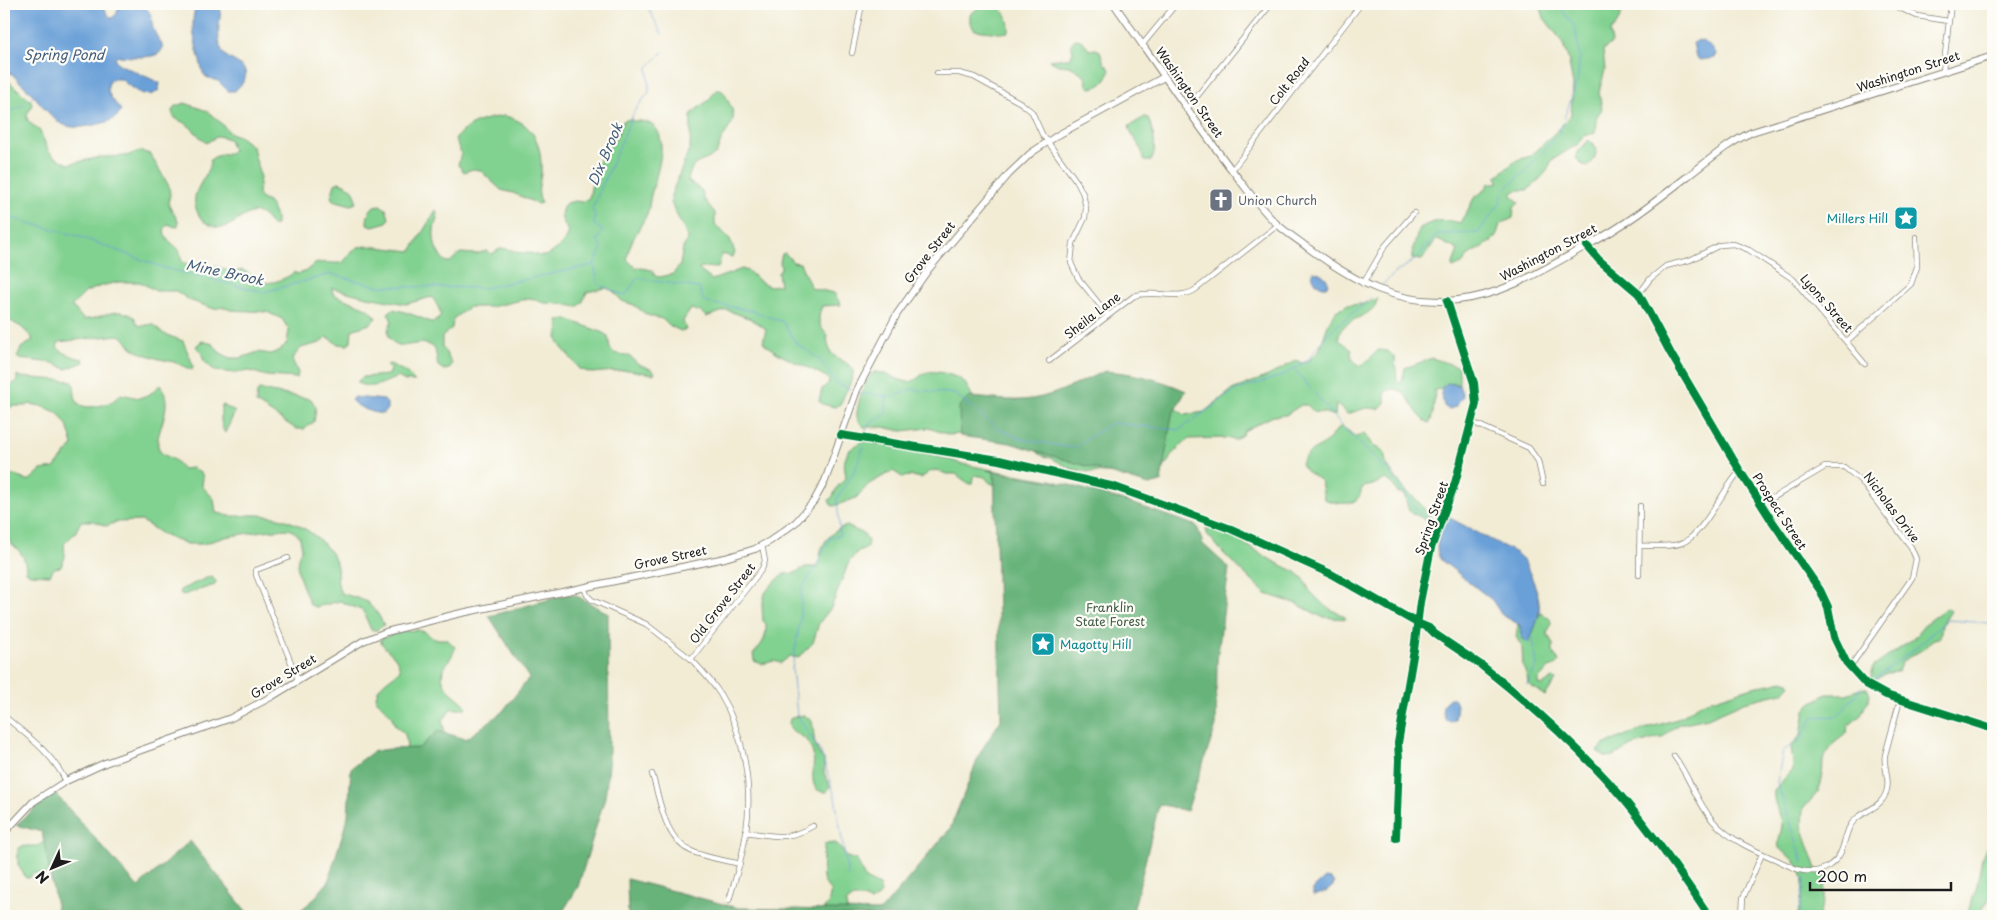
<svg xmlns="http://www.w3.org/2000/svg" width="1997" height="920" font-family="'Playpen Sans',sans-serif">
<rect width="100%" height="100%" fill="#fdfcf7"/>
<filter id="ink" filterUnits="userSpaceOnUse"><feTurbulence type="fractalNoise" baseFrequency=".02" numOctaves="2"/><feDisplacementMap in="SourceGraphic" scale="10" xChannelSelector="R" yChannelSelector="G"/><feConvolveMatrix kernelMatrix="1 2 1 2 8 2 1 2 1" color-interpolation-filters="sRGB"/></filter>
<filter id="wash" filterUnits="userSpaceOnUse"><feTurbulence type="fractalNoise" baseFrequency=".0096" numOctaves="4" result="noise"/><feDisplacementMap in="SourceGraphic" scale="20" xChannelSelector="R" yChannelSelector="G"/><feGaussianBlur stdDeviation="1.12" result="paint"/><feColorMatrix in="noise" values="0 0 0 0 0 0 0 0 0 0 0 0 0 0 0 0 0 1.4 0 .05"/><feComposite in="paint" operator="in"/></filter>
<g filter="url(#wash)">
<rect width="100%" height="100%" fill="#f2ecd5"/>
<path fill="#81d190" stroke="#4e7656" d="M 985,4 C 1002,3 1010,17 1009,32 L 1000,33 L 975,30 L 970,23 L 970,14 Z
M 1535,4 L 1626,4 L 1617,24 L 1610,32 L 1612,43 L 1603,50 L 1605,70 L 1599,92 L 1602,109 L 1597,116 L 1595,133 L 1584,136 L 1578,144 L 1552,160 L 1547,171 L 1533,186 L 1527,190 L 1517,190 L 1512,193 L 1512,196 L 1519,202 L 1514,208 L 1513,218 L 1500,224 L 1497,234 L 1491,242 L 1470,254 L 1462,264 L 1453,268 L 1452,266 L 1458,250 L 1438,240 L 1435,241 L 1422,260 L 1412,259 C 1411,252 1417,234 1420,228 C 1436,219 1445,219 1461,223 L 1474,198 L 1485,190 L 1489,183 L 1498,183 L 1497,176 L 1517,160 L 1531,156 L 1566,122 L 1571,114 L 1573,85 L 1568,58 L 1561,40 L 1544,18 L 1541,8 Z
M 1075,39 C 1083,39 1085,44 1089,50 L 1096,49 L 1100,51 L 1104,63 L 1110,69 C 1107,81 1102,87 1090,88 L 1087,85 L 1086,78 L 1083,74 L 1070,66 L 1058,65 L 1049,60 L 1070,58 L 1073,52 L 1071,44 Z
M 6,79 L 32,102 L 31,108 L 27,114 L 28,121 L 40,131 L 48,150 L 55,157 L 69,164 L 101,157 L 126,156 L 140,151 L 150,154 L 169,186 L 170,195 L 168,203 L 178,221 L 178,226 L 175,227 L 168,224 C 157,236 173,242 179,250 C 181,253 181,259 182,262 L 201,267 L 215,266 L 232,272 L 243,270 C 249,273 254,278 260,281 C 270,286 287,278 295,272 L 296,274 C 309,273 308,266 318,263 C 327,261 335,265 343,262 L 357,247 L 369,246 L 411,251 L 436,210 C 439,218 435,222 434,230 C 433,242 436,255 447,262 L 450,262 L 460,253 L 476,254 L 486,251 L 492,254 C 507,241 512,255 528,253 C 534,253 537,256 542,256 C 550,257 566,242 568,235 C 569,226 554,218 566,203 L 576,201 L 582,202 L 589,198 L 594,173 L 602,154 L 615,140 L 623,121 L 630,119 L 633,121 C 678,118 657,172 651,195 C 649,201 650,208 647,214 C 640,229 629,241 627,259 L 635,267 L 652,270 L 655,276 L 660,277 L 673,274 L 680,265 L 683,248 L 688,238 L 671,203 L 671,195 L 690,148 L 691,116 L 693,112 L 709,100 L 716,90 C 724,89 725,94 728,101 C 737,118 734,120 724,136 C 720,141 719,148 716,154 C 701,165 692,158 688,181 L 702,191 L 704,199 L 715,213 L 715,224 L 730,239 L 735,253 L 732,257 L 722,254 L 718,268 L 700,267 L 699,270 L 712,280 L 742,269 L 748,271 L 759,281 L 769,286 L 780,285 L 778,273 L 781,268 L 780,262 L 782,254 L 785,253 L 793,262 L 800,263 L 811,288 L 834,293 L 841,305 L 822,306 C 817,319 818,325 827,335 C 829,363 838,353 853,369 C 854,383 844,391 841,404 L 835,407 L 822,404 L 819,401 L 822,389 L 829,383 L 828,378 C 807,365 780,359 763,342 L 766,329 L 751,319 L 727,310 L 706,317 L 701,312 L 691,309 L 683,321 L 686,330 L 681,331 L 672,327 L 662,319 L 647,315 L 634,305 L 622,301 L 613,291 L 606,288 L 587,292 L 582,303 L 577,307 L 563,304 L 544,303 L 530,298 L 491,307 L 469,307 L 453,319 L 452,328 L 442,337 L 442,346 L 452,364 L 449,369 L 444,370 L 438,366 C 436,361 437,350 433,347 C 420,337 401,353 391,340 C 386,333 388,328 392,321 L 388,313 L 393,309 C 406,312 418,316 430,322 C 448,321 438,306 432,297 L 406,304 L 367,297 L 332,288 L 333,294 C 344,300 373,307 376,318 L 370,324 L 352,330 L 351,341 L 348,345 L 338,344 L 327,337 L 320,343 L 301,348 L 292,359 L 298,373 L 297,378 L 267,376 L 249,371 L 234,373 L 215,371 L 204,361 L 202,354 L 196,346 L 202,341 L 213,344 L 219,352 L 230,358 L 241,358 L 258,352 L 271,354 L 280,350 L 287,343 L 289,330 L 282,319 L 267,312 L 231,310 L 222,307 L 214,309 L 189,300 L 176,291 L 156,291 L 140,282 L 118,282 L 101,286 L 86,292 L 71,307 L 74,308 L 83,319 C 100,321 116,303 135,318 L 136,323 L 141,326 L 153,324 L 164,334 L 183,341 L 193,365 L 192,370 L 174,362 L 159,359 L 139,352 L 131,347 L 122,336 L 118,335 L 59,342 L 57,347 C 62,353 75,358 83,359 L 84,362 L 66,369 L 53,363 L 19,359 L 17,357 L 21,348 L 32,341 L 32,337 L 21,327 L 4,317 L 4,81 Z
M 185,103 L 207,111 L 220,122 L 230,133 L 239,136 L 253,147 L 260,177 L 258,193 L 260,198 L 268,202 L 272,207 L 276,218 L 276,225 L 271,225 C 268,221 265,216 261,214 C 246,206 234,231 215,227 C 209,225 203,222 200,217 C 184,191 210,180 210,160 C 217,153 227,157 233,150 L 229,139 L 218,136 L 206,143 C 200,138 195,131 189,126 C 182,120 173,121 172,111 L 175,106 Z
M 505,116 C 534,123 542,144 541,172 C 540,187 536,188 541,203 L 538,204 L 513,193 L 501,190 L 480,170 L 473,169 L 464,172 L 458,165 L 461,153 L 455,139 C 467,123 486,118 505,116 Z
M 1145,117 L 1148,118 C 1153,130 1158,150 1151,161 L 1145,161 C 1142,157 1143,153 1141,149 C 1137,141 1131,136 1129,126 Z
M 1589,140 L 1597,148 C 1596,155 1594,162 1588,166 L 1583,165 L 1576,158 L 1578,152 Z
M 339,182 C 351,186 357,190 356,203 L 351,205 L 333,200 L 331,197 L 335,184 Z
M 380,205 L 386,209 L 389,218 L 387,222 L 373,226 L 367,224 C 367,216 369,211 374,206 Z
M 1375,299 L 1377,299 C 1376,320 1337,316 1339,340 L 1352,349 C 1349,357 1354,363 1362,366 L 1378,350 L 1388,351 L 1395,358 L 1397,381 L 1399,383 L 1402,381 L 1405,368 L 1432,358 L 1459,367 L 1459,385 L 1454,383 L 1443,386 L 1441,389 L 1435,390 L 1433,414 L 1430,423 C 1412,418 1408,378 1385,392 L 1385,403 L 1379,409 L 1366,408 L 1347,414 L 1336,404 L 1335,416 L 1325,413 L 1314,412 L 1307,405 L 1301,405 L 1286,415 L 1273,416 L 1244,431 L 1242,435 L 1235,440 L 1226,438 L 1189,439 L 1172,454 L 1167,464 L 1157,470 L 1134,475 L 1090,472 L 1072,469 L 1051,458 L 1041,455 L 1034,449 L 1173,407 L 1185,415 L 1204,412 L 1232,390 L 1268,376 L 1295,361 L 1303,363 L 1309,360 L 1319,351 L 1329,322 L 1336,311 L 1346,305 L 1364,304 Z
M 567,319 L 601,332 L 608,336 L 610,348 L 614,353 L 629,356 L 638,364 L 653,370 L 655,373 L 652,374 L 628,370 L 591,373 L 580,369 L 559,344 L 557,337 L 559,327 L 558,320 Z
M 390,364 L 406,372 L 415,381 L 405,381 L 398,377 C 384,382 373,391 358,383 L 358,381 L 363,377 L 388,375 L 390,369 L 387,365 Z
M 874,372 C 886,372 896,380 908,382 C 915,382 919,376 925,373 C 934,369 955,375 963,381 C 967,385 970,392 973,397 L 964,436 L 958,434 L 950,435 L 928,428 L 902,431 L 883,427 L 864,427 C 861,424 858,422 857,417 C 856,406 865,378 874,372 Z
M 17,375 L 21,377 L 72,381 C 76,387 73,396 78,403 C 84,410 101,406 109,403 C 114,401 117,397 121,394 L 139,398 L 150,394 L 160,385 C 177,407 152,434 159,449 C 162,456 169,456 174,460 C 178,463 180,466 183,469 L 192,468 L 202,474 L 203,478 L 202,486 L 214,499 L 216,513 C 222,513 226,516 231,516 C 240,517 249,514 258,515 C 288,516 317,531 333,556 C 341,569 334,580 341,593 L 366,601 L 378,614 L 384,625 L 377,630 L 371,630 L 363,611 L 340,601 L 316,607 L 310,605 C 304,587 290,566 302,549 L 300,538 L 296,533 L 289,529 L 262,531 L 225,537 L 203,544 L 187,544 L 162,534 L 142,521 L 117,522 L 106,526 L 94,521 L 81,521 L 75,533 L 64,544 L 65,557 L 61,567 L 54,568 L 50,575 L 30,574 L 26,571 C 25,547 11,550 4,531 C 1,521 4,489 4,476 L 14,475 L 25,480 L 30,480 L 41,470 L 54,468 L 73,445 L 67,425 L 58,413 L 42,406 L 30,404 L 26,406 L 13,406 L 4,410 L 4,391 L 17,381 Z
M 259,390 L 311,399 L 316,407 L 314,422 L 304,429 L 296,429 L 256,403 L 257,392 Z
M 223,405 L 235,412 L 225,433 C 220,426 221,415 221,406 Z
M 1341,426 L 1357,437 L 1364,433 L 1373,446 L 1384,451 L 1386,463 L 1390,470 L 1406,491 L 1419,502 L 1434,522 L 1428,521 L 1409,511 L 1404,494 L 1397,492 L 1392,483 L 1385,479 L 1373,485 L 1363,487 C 1361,490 1361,492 1360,495 C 1354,508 1334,503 1324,499 L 1321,481 L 1306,471 L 1301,464 C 1305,452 1315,451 1324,444 C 1331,439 1334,431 1341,426 Z
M 864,440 L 920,451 L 963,464 L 1002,472 L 1051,480 L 1059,482 L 1060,485 L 999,486 L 990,483 L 985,477 L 975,475 L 973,477 L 972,484 L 969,484 L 956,474 L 946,474 L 937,470 L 931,471 L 921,478 L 912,476 L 902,477 L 893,471 L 869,484 L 856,498 L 834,506 L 831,505 L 829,500 L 833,496 L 837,487 L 846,478 L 844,463 L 848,451 Z
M 847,526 L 864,534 L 868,541 L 867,547 L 864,550 L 858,551 L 849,562 L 831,608 L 819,623 L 813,643 L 798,658 L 790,656 L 781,663 L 774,661 L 762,664 L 754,661 L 753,654 C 762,645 767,638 766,624 L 763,621 L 762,607 L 765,593 L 772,584 L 784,574 L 795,573 L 805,567 L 817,567 C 820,562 819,560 820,555 C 822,541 834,529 847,526 Z
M 1210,526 L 1227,533 L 1273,561 L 1296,572 L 1305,580 L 1309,590 L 1326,607 L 1344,616 L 1346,619 L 1322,617 L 1297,604 L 1266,594 L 1225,555 L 1207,534 L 1206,528 Z
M 211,576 L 216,581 L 215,585 L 183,595 L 180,593 L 180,590 Z
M 1946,608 L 1951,611 L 1942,625 L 1940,637 L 1932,640 L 1925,648 L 1904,660 L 1901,663 L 1898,672 L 1887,673 L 1870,683 L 1873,667 L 1913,639 L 1927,622 Z
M 1540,613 C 1553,618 1553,622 1547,633 L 1553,644 L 1553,652 L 1559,662 L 1555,666 L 1549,668 L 1538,680 L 1538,684 L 1541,686 L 1553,678 L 1556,680 L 1545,696 L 1528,684 L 1527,676 L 1523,667 L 1522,647 L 1516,637 L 1518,624 L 1529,641 Z
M 418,630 L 425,632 L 434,639 L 447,639 L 455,647 C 454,659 437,669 444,683 C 448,693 460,697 466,706 L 464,709 L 450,709 L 448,714 L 442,721 L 444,728 L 441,752 L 323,916 L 407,746 L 405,734 L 395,725 L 391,715 L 376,700 C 375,685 391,679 400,670 C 398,653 383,651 380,639 L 403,631 Z
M 1784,680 L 1789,682 L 1791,685 L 1782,693 L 1744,702 L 1708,718 L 1679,724 L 1673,728 L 1662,738 L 1658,738 L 1629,747 L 1614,756 L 1605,757 L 1597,751 L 1603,745 L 1629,734 L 1677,719 L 1702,703 L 1753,687 L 1775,683 Z
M 1864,688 L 1867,688 L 1870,694 L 1869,699 L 1860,716 L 1848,726 L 1847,733 L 1833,744 L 1823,760 L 1822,780 L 1818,792 L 1803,809 L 1802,826 L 1818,872 L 1820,876 L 1832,878 L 1834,881 L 1826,883 C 1822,890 1825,893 1824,900 C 1823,906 1819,909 1820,916 L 1797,916 C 1802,897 1809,878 1794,860 C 1789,855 1783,853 1779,848 C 1777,840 1782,832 1782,824 C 1781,811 1772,805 1774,790 L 1792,770 L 1793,763 L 1791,746 L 1801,735 L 1805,710 L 1811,703 L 1827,694 L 1846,694 Z
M 804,715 L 812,721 C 815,735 812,749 824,759 L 824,773 L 830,786 L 827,792 C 805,793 816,767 813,754 C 812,750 809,744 806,740 C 799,733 784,731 791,717 Z
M 1993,830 L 1993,862 L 1988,879 L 1991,892 L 1989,900 L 1982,909 L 1979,916 L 1966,916 L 1976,890 L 1982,858 Z
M 45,841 L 54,866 L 45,874 L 34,873 L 29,878 L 26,878 L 18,865 L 18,848 L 25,846 L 38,846 Z
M 836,843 L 847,857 L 857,860 L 865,879 L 879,886 L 881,893 L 877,898 L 871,902 L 863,898 L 852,898 L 846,903 L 848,916 L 821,911 L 828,905 L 831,891 C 828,888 825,884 824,881 C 821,874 823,851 825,844 Z"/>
<path fill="#68b37a" stroke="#42684b" d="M 1105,371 C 1134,373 1159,379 1186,391 L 1172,415 L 1161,482 L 1149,485 L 1010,443 L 960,436 L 959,407 L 969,397 C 990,398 1011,402 1032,399 C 1058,395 1081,381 1105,371 Z
M 987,470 L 1066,484 L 1128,502 L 1197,526 L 1203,544 L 1229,568 L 1217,661 L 1216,726 L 1187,811 L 1159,804 L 1132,916 L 628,916 L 627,879 L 738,908 L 881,911 L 950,829 L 981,751 L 1001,720 L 994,472 Z
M 569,594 L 577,596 L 608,613 L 609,765 L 605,797 L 578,887 L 560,916 L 293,916 L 312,901 L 328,882 L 348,816 L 351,768 L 374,751 L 390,749 L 419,748 L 438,731 L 466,739 L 502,712 L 529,678 L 489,616 Z
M 54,792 L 138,887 L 190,841 L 250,916 L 58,916 L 42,832 L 16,825 Z"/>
<path fill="#6ba0d8" stroke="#445e7a" d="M 4,4 L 105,4 C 105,10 106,15 112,18 L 117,13 L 119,4 L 142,4 C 156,17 149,17 154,31 C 156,36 160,40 162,45 C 166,62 127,56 118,56 L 115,59 L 119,64 L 160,83 L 159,90 C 147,102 131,88 121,79 L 112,79 C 101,90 114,101 121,110 C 118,119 108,122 99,124 C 60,133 58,123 34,96 C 27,88 19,82 12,74 L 4,71 Z
M 197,4 L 221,4 C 221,19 215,36 222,51 C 228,62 243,61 246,74 L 244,81 L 235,91 L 228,91 L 218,81 L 206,77 L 203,73 C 198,51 187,24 197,4 Z
M 1699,40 L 1705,42 C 1709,47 1714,48 1716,54 L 1714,58 L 1700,60 L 1696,57 L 1693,43 Z
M 1313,271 C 1321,272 1327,277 1329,284 L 1326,287 C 1318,288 1313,280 1312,273 Z
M 1447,383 L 1459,385 L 1463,396 C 1456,403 1459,408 1448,409 L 1444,406 L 1441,389 Z
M 354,397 L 384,400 L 387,403 L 387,409 L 383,414 C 373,413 358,408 351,400 Z
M 1448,517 L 1516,553 C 1524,559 1527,567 1531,576 C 1543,604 1542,613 1529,641 L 1526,642 L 1521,636 L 1520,625 L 1502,615 L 1492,600 L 1441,560 C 1432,548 1441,532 1445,518 Z
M 1450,698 L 1454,698 L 1457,705 L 1455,720 L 1451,722 L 1446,720 C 1441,711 1441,704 1450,698 Z
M 1325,878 L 1331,879 L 1334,883 L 1333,886 L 1326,892 L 1313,896 L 1313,889 Z"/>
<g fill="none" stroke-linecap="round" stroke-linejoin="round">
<path stroke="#6ba0d8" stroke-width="1" d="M 646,4 L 662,34
M 30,100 L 35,95
M 4,115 L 25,104
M 1506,188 L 1526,171 L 1559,133 L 1577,82 L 1580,57 L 1575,27 L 1558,5 L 1549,4
M 4,216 L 78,236 L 164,268 L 264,292 L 331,274 L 377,286 L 484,288 L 593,265
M 594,264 L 598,284 L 625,296 L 637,278 L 699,288 L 704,302 L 753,311 L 783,322 L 796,343 L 819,359 L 837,384 L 853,390
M 594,264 L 602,248 L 597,241 L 603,231 L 594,225 L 595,215 L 592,209 L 635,110 L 649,92 L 648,67 L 663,52
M 1381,286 L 1395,273 L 1416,259 L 1437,234 L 1478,233 L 1501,202 L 1502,193
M 1294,369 L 1345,429 L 1390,473 L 1417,510 L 1434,524
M 859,393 L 895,397 L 910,389 L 955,394 L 997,428 L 1021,439 L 1074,448 L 1111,423 L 1179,430 L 1234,391 L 1281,376 L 1307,361 L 1328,333 L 1371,298
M 866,432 L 867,426 L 886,414 L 886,396
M 1870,682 L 1913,650 L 1947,620 L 1990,623 L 1993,620
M 1527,685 L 1537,665 L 1532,634
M 1803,862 L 1777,782 L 1783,751 L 1800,740 L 1813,717 L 1838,716 L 1862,687
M 848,876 L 835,797 L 821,753 L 797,715 L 792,669 L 800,620 L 802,588 L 814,570 L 830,538 L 840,535 L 837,499 L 855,469 L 864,446
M 1798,916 L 1805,877"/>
</g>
</g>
<g filter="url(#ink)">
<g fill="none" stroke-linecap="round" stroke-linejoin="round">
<g stroke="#878478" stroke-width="6">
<path id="minor" d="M 1891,4 L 1917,16 L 1948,21
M 1143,44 L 1176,4
M 852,53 L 862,4
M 1943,71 L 1951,4
M 937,73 L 959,73 L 974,77 L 1021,103 L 1032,112 L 1042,134 L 1077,182 L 1083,194 L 1086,208 L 1085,218 L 1073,243 L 1071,263 L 1078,278 L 1108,315
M 1186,110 L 1271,4
M 1232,170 L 1361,4
M 1587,246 L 1599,260 L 1639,294 L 1671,354 L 1740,471 L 1770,518 L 1820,590 L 1828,607 L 1834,637 L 1846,662 L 1866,684 L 1886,695 L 1993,729
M 1363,284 L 1385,246 L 1414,213
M 1639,294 L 1650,279 L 1666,266 L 1690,260 L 1720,245 L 1734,244 L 1749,250 L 1793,279 L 1865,364
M 1847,341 L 1911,284 L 1917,267 L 1916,237
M 1049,361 L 1134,296 C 1155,289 1176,301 1195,290 L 1278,225
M 1472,422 L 1529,448 L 1538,461 L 1543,484
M 1761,505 L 1825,467 L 1844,467 L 1860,480 L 1911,547 L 1916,559 L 1912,578 L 1850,667
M 1639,546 C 1653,545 1670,548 1682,543 C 1703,535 1723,489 1740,471
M 288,558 L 256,570 L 256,575 L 298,680
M 1639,575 L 1640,506
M 584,587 L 587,595 L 592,600 L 646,624 L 691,659 L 762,569 L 765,561 L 762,545
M 691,659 C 701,670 712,681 720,694 C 744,733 753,787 746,832 C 743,856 736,877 729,900
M 4,716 C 29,737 50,751 66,781
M 1674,756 C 1689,776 1696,801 1713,821 C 1730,840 1753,850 1777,860 C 1786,864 1795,870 1805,871 C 1814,872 1824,870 1830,865 C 1844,855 1843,842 1849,828 C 1857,810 1883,811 1887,789 C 1890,777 1883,767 1885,755 L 1900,700
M 652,774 C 660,799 664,839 691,851 C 706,858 724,860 740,864
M 746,832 C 775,836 787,841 813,826
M 1396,838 L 1399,760 L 1398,743 L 1414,650 L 1420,602 L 1431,548 L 1455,483 L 1476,404 L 1474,383 L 1447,301
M 1742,916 L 1743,898 L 1762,854"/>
</g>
<g stroke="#878478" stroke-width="8">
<path id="secondary" d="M 1114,4 C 1152,58 1188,112 1228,165 C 1244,185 1259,208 1278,225 C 1287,233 1298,240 1307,247 C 1353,281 1399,307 1458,300 C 1505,295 1546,268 1586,246 C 1623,227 1655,202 1688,176 C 1708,161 1728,143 1752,132 L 1993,56
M 4,833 L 33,802 L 66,781 L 105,763 L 231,718 L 271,697 L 363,641 L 386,632 L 457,614 L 725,558 L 755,549 L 770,541 L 796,522 L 814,501 L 825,481 L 857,390 L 897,314 L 928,270 L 1009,174 L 1031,153 L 1058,135 L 1164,77"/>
</g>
<use href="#minor" stroke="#fff" stroke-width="4.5"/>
<use href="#secondary" stroke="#fff" stroke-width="6"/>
<g stroke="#fdfcf7" stroke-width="11">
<path id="cycleway" d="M 1587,246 L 1599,260 L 1639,294 L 1671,354 L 1740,471 L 1770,518 L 1820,590 L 1828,607 L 1834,637 L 1846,662 L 1866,684 L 1886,695 L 1993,729
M 841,435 L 999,460 L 1115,487 L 1231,529 L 1331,574 L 1417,623 L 1429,628 L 1435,634 L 1481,665 C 1533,706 1584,752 1626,802 C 1656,838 1683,877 1709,916
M 1396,838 L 1399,760 L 1398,743 L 1414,650 L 1420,602 L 1431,548 L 1455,483 L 1476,404 L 1474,383 L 1447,301"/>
</g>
<use href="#cycleway" stroke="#00873e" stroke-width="8"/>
</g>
</g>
<defs>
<g id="church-square" transform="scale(1.25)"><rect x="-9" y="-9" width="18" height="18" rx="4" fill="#6b7280" stroke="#fdfcf7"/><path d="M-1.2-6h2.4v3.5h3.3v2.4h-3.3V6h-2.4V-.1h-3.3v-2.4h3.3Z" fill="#fff"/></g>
<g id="sight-square" transform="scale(1.25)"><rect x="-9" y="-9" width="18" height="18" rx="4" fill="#0f9aa8" stroke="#fdfcf7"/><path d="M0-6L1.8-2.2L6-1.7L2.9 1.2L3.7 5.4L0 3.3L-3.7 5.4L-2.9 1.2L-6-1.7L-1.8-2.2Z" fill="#fff"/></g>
</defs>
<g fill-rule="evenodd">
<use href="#church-square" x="1221" y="200"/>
<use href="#sight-square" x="1906" y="218"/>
<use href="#sight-square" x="1043" y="644"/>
</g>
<g text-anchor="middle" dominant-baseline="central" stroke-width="4.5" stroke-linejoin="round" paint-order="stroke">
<g font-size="12" fill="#1c1c1c" stroke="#fdfcf7">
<text transform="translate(1908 71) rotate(-18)">Washington Street</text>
<text transform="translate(1289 81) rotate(-52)">Colt Road</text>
<text transform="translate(1190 92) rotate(55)">Washington Street</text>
<text transform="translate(929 252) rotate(-52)">Grove Street</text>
<text transform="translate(1548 252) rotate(-28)">Washington Street</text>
<text transform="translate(1827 303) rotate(49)">Lyons Street</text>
<text transform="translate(1092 315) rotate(-38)">Sheila Lane</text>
<text transform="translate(1892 507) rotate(53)">Nicholas Drive</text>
<text transform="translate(1780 511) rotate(57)">Prospect Street</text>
<text transform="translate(1431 518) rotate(-71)">Spring Street</text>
<text transform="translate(670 557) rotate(-12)">Grove Street</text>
<text transform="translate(722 603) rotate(-52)">Old Grove Street</text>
<text transform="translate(283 676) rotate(-31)">Grove Street</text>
</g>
<g font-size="12" fill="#5b616d" stroke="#fdfcf7" text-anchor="start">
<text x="1238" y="200">Union Church</text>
</g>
<g font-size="12" fill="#0d838f" stroke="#fdfcf7" text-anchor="end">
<text x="1888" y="218">Millers Hill</text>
<text x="1060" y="644" text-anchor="start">Magotty Hill</text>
</g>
<g font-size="12" fill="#3f5b45" stroke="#fdfcf7">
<text x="1110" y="607">Franklin<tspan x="1110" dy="14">State Forest</tspan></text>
</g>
<g font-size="14" font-style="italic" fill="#445e7a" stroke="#fdfcf7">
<text x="64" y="54">Spring Pond</text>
<text transform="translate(605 154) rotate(-67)">Dix Brook</text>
<text transform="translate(225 272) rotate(12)">Mine Brook</text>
</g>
</g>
<rect width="1997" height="920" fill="none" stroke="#fdfcf7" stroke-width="20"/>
<g transform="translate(52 868) rotate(226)" stroke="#fdfcf7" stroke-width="4" paint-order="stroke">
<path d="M0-4L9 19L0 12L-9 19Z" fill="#1c1c1c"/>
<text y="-8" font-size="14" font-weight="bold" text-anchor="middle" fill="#1c1c1c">N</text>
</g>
<path d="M1810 882v8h141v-8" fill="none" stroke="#1c1c1c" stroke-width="2.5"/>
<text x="1817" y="882" font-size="15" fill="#1c1c1c" stroke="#fdfcf7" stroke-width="4" paint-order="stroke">200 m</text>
</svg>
